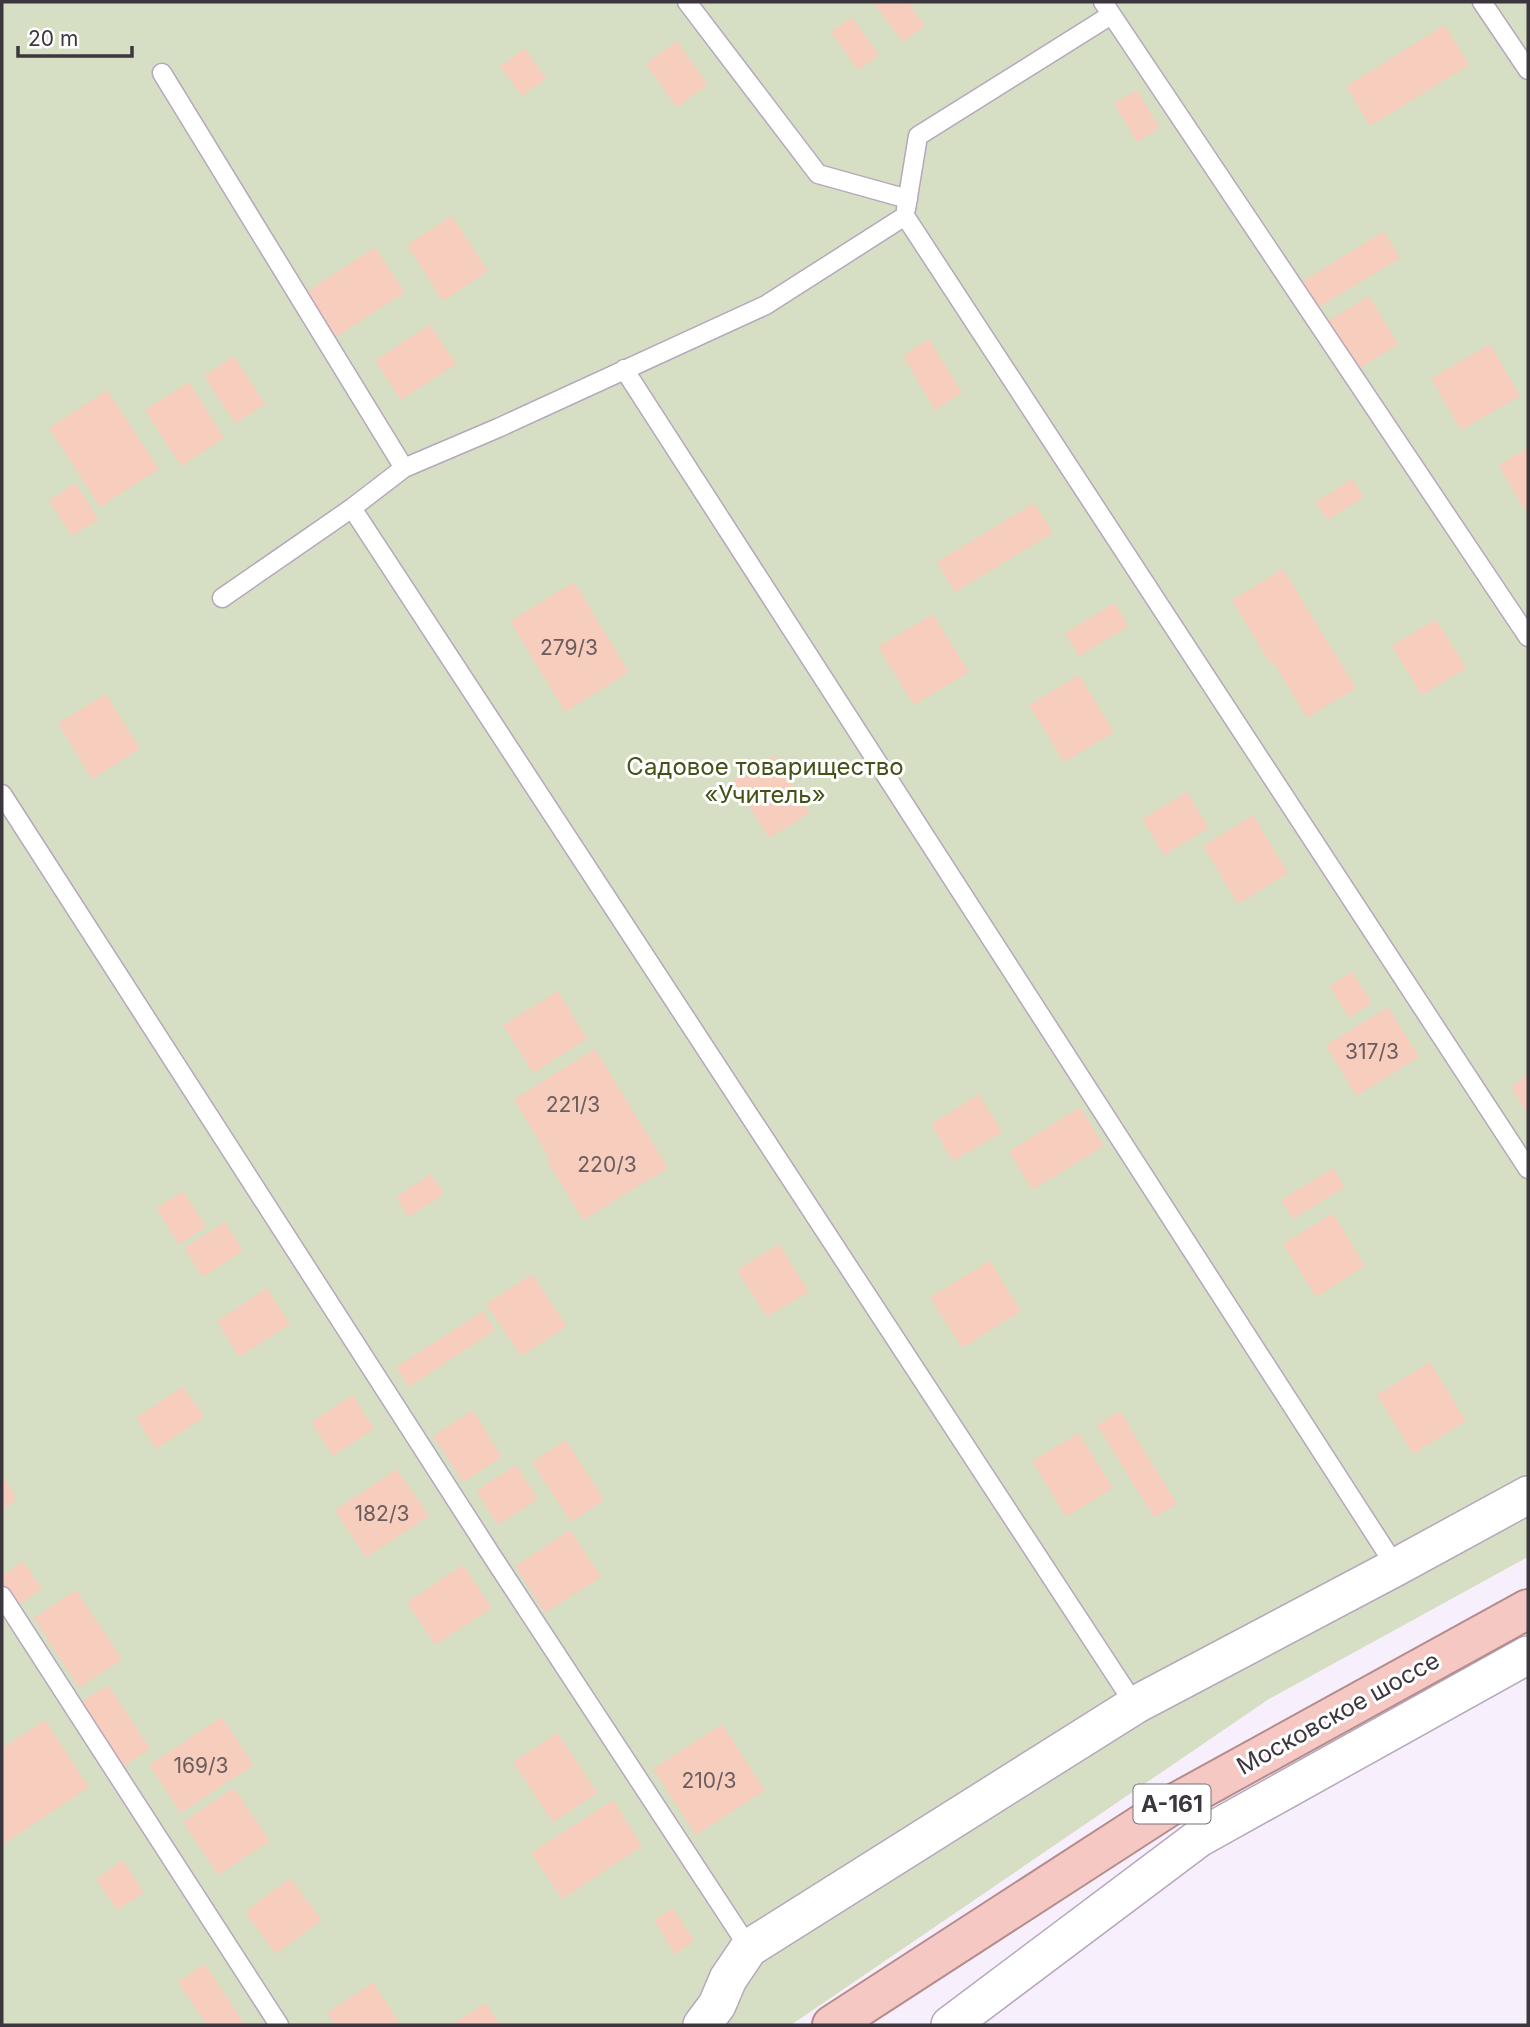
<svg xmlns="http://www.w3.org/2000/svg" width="1530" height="2027" font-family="Inter,sans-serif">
<rect width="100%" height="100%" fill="#f8effc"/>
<path fill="#d6dfc3" d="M 2,2 L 1528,2 L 1528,1557 L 1269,1699 L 791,2025 L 2,2025 Z"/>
<path fill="#f7cdbd" d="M 880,2 L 908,2 L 925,26 L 903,42 L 875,5 Z
M 852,17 L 879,55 L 858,70 L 831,32 Z
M 1445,25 L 1469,65 L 1370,126 L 1346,86 Z
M 677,41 L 708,85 L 677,107 L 646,64 Z
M 525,48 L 546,79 L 522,96 L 500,66 Z
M 1137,90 L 1160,128 L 1137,142 L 1114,103 Z
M 452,216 L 488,271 L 443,301 L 407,245 Z
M 1384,231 L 1400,258 L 1319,307 L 1303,281 Z
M 375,247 L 405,292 L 334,338 L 305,293 Z
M 1369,296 L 1398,344 L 1358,369 L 1328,321 Z
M 430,324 L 456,364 L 401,400 L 375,361 Z
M 929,339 L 962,393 L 935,410 L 903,356 Z
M 1490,344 L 1520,396 L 1461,430 L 1431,378 Z
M 234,356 L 265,404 L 235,423 L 204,376 Z
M 189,382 L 224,438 L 181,466 L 145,410 Z
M 107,390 L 159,469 L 100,507 L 49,428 Z
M 1528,448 L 1528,516 L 1499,465 Z
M 1352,479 L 1364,497 L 1327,520 L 1316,502 Z
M 75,483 L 99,519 L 72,536 L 49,501 Z
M 1034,503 L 1053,533 L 955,592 L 937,562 Z
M 1283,569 L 1356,688 L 1307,718 L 1273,661 L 1270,663 L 1232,600 Z
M 574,582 L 629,672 L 565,712 L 510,621 Z
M 1114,603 L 1129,626 L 1079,656 L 1065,633 Z
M 933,614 L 969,672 L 914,705 L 878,647 Z
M 1436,619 L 1466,668 L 1422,695 L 1392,646 Z
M 1079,675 L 1114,732 L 1064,762 L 1029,705 Z
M 106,694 L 140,749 L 92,779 L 58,723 Z
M 774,755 L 810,813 L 769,838 L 733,780 Z
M 1187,792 L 1209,828 L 1164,855 L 1142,819 Z
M 1253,815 L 1288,873 L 1238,904 L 1203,846 Z
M 1352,971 L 1372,1003 L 1349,1018 L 1330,986 Z
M 558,991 L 587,1039 L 533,1073 L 503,1025 Z
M 1388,1007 L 1419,1057 L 1356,1096 L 1326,1045 Z
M 595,1049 L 668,1168 L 583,1220 L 547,1161 L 550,1159 L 514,1099 Z
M 1528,1075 L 1528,1116 L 1511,1086 Z
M 979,1094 L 1002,1132 L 953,1161 L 931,1124 Z
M 1080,1107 L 1104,1146 L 1032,1190 L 1009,1151 Z
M 1333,1168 L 1345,1187 L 1293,1219 L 1281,1200 Z
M 431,1174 L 444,1194 L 408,1217 L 396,1197 Z
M 183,1191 L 206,1227 L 179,1245 L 156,1208 Z
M 1333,1213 L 1365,1266 L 1316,1297 L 1283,1244 Z
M 225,1222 L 243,1251 L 203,1277 L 184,1248 Z
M 779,1244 L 809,1292 L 767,1317 L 737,1270 Z
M 990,1261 L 1021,1311 L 962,1348 L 930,1297 Z
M 532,1274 L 567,1326 L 521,1356 L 486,1304 Z
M 267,1288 L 290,1324 L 239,1357 L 217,1321 Z
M 483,1311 L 495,1330 L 409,1387 L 396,1367 Z
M 1430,1362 L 1466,1421 L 1413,1454 L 1377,1395 Z
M 183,1386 L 204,1417 L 156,1449 L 136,1418 Z
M 353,1395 L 374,1429 L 333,1456 L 311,1422 Z
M 473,1410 L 502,1457 L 463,1482 L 433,1436 Z
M 1120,1411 L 1177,1504 L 1154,1517 L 1097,1425 Z
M 1079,1433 L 1113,1488 L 1066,1517 L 1032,1461 Z
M 566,1440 L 604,1500 L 571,1522 L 532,1462 Z
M 516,1465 L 538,1499 L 498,1525 L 476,1491 Z
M 397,1469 L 429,1516 L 366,1557 L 335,1510 Z
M 2,1475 L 17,1499 L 2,1510 Z
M 570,1530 L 601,1577 L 545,1613 L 515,1566 Z
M 23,1561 L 42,1589 L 16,1607 L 2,1586 L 2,1576 Z
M 463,1565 L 492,1608 L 435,1645 L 407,1602 Z
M 76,1590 L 122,1659 L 79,1688 L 34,1618 Z
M 108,1685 L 150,1749 L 121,1768 L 78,1704 Z
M 222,1717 L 253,1765 L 181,1813 L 149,1765 Z
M 45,1720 L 89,1787 L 2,1845 L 2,1748 Z
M 722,1724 L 765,1790 L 696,1835 L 653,1769 Z
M 558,1733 L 597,1793 L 553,1822 L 513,1762 Z
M 234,1788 L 270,1841 L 218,1875 L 183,1822 Z
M 613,1800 L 642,1846 L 562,1899 L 531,1853 Z
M 123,1860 L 144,1893 L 117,1910 L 96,1879 Z
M 290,1878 L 322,1920 L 276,1954 L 245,1912 Z
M 673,1908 L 694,1941 L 675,1954 L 654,1920 Z
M 205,1964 L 245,2025 L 207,2025 L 178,1982 Z
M 373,1982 L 399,2022 L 393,2025 L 335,2025 L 327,2013 Z
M 486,2003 L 500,2025 L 451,2025 Z"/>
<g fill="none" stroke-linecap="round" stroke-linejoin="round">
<g stroke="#b6a7bc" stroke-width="21">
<path id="service" d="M 687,2 L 818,174 L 908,199
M 1103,2 L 1528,637
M 1482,2 L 1528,70
M 162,73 L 404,468 L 498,428 L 766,305 L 905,216 L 1528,1169
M 906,209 L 918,136 L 1111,15
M 624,369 L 1396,1567
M 352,508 L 1135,1705
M 222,598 L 352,508 L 404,468
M 2,794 L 492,1556 L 749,1948
M 2,1596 L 279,2025"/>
</g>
<g stroke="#b6a7bc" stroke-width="40">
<path id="minor" d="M 702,2025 L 717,2005 L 728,1979 L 749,1948 L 1135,1705 L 1396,1567 L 1528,1495
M 950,2025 L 1199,1838 L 1528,1655"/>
</g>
<g stroke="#b38c8b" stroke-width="42">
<path id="trunk" d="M 832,2025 L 1170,1806 L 1528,1609"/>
</g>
<use href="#service" stroke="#fff" stroke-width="18"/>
<use href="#minor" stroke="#fff" stroke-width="37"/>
<use href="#trunk" stroke="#f6c8c4" stroke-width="38"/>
</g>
<g text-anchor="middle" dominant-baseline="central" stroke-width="6" stroke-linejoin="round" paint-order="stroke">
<g font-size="21" fill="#6b5c5e">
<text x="569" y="647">279/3</text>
<text x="1372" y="1051">317/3</text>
<text x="573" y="1104">221/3</text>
<text x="607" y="1164">220/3</text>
<text x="382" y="1513">182/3</text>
<text x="201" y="1765">169/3</text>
<text x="709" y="1780">210/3</text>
</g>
<rect fill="#fff" stroke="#767278" stroke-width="2" x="1133.5" y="1784.5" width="77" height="39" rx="5"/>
<g font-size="23" font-weight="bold" fill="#3c363e">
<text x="1172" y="1804">А-161</text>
</g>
<g font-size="24" fill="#445117" stroke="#fff">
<text x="765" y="766">Садовое товарищество<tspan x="765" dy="28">«Учитель»</tspan></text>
</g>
<g font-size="24" fill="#3c363e" stroke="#fff">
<text transform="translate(1338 1713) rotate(-29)">Московское шоссе</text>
</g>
</g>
<rect width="1530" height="2027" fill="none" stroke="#3c363e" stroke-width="7"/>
<path d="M18 46v10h114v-10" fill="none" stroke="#3c363e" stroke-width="3.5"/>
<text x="28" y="46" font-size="21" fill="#3c363e" stroke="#ffffff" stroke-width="5" paint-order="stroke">20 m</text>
</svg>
